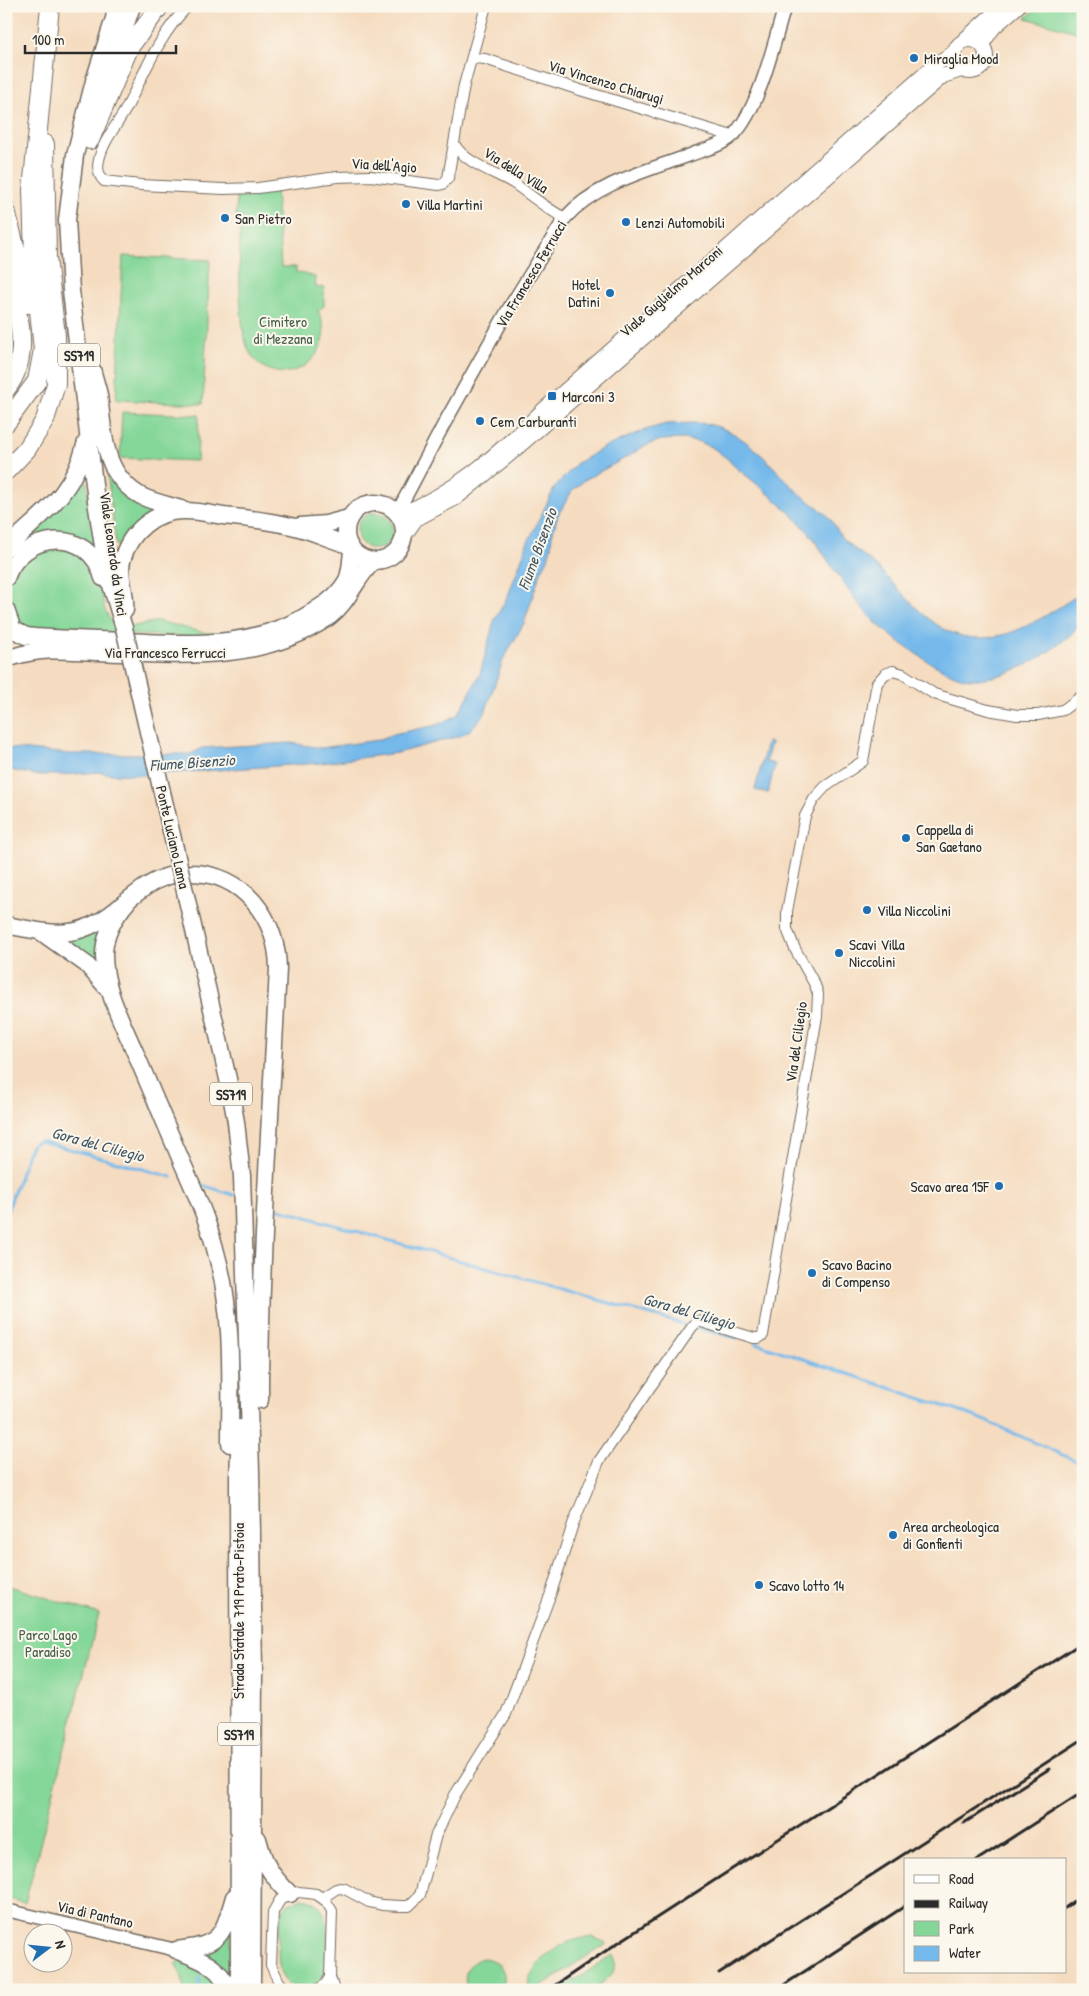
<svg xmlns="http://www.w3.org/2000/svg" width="1089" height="1996" font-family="'Patrick Hand',sans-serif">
<rect width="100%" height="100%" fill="#fbf7ec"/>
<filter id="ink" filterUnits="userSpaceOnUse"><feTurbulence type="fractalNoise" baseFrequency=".02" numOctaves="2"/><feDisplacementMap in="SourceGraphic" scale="10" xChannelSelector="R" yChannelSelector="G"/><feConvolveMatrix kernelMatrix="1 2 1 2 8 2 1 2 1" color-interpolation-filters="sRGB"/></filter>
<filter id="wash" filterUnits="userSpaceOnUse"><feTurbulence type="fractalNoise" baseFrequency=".0096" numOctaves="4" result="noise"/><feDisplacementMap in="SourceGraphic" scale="20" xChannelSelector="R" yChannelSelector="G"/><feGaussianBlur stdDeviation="1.12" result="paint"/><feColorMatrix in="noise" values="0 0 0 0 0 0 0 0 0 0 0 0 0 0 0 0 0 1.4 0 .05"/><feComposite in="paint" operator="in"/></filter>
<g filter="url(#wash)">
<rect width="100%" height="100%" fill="#f5dcc0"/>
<path fill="#85d799" stroke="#588162" d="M 1039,6 L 1083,6 L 1083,34 L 1026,18 Z
M 276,190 L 281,267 L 296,267 L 296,272 L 315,277 L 316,288 L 324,287 L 324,306 L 318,311 C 343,357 278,398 250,353 C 237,332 239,245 241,217 L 236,216 L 237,193 Z
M 123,256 L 210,260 L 203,404 L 116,400 Z
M 6,303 L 17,338 L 6,381 Z
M 122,412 L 199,415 L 197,461 L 120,458 Z
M 84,469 L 98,552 L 67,536 L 6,567 L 6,555 Z
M 109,476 L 157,508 L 119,547 L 116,545 L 108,480 Z
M357 531a18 18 0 1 1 36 0a18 18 0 1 1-36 0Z
M 42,547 L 77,551 L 98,575 L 105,610 L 116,630 L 158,621 L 201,632 L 225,634 L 231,638 L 25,631 C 13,617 0,592 12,573 C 18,565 34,554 42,547 Z
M 103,927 L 100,969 L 58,937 Z
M 6,1585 L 99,1614 L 25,1903 L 6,1898 Z
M 302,1898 C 337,1901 326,1946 326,1970 C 319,1990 291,1996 281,1974 C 277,1964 277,1925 281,1915 C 282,1911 284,1908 287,1905 Z
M 229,1931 L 231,1932 L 231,1976 L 201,1953 Z
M 592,1937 L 607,1943 L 538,1988 L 538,1990 L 529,1990 C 524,1970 553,1948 569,1942 C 576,1939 584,1938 592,1937 Z
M 613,1955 C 622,1971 604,1981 594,1990 L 559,1990 Z
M 483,1958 C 500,1960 510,1974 501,1990 L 469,1990 L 467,1988 C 462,1974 468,1962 483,1958 Z
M 181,1960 L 204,1965 L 224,1990 L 184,1990 L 182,1977 L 176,1964 Z"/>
<path fill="#74b9eb" stroke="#50728b" d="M 696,423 C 740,424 767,462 796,490 C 807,501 822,508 831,520 C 836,526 839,536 845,541 C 858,552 872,561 883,573 C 911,601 937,639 980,638 C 1018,638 1052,611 1083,592 L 1083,622 C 1057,651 1011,680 971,679 C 945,678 887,635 869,616 C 854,599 841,579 828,561 C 822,551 816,541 809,533 C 787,507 759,486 732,464 L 728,459 L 713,448 L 700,442 L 685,439 L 661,440 L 643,447 L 629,456 L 586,479 L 572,491 L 558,515 L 552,535 L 551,547 L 548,559 L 540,574 L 524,623 L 503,660 L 485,713 L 470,730 L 460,736 L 397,753 L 321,763 L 144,775 L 111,774 L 100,772 L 60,775 L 36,775 L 6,769 L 6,748 L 71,754 L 191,754 L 202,748 L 291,743 L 321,748 L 378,740 L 393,734 L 437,725 L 450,719 L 457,715 L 464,704 L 480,674 L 494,621 L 508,596 L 527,544 L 555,487 L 577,463 L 605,447 L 645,430 L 666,424 Z
M 767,742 L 771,743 L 766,762 L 775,764 L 768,793 L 755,790 Z"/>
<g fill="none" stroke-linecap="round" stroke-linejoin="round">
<path stroke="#74b9eb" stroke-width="3" d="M 199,1184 L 234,1195
M 279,1209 L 686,1325 L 737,1338
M 6,1215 L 30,1147 L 34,1143 L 40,1141 L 172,1177
M 756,1343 L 979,1418 L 1083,1464
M 199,1990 L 200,1978"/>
</g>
</g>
<g filter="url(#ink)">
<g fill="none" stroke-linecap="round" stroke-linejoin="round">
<g stroke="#72695f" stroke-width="12">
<path id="minor" d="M 188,6 C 160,34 145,71 128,105 C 119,123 103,140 99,160 C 97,168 98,175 104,181 L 141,185 L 223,189 L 258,188 L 337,177 L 370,176 L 439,185 L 443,184 L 448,178 L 464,85 L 486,6
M 472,58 L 485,59 L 580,90 L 732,136
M 455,145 C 464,162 496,173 513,183 C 530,194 546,209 565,218
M 322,1898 L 336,1889 L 340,1888 L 345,1889 L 369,1902 L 382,1905 L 401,1906 L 409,1906 L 420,1895 L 436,1835 L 455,1795 L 506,1714 L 551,1593 L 573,1524 L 599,1461 L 692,1327 L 698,1321 L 754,1338 L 759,1338 L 763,1335 L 817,1016 L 818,994 L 815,985 L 795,949 L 787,929 L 787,911 L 805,816 L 814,799 L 825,787 L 863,761 L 877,683 L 885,674 L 893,671 L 903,674 L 934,694 L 988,710 L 1017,715 L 1038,715 L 1063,710 L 1083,695
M 287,1990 L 279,1982 L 271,1965 L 273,1912 L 280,1900 L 290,1894 L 299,1892 L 316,1894 L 326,1901 L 332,1911 L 330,1977 L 334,1990
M 318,1990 L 326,1984 L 330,1977"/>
</g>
<g stroke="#72695f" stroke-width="15">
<path id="tertiary" d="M 397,513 L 444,424 L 508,310 L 565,218 C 596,183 647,171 690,155 C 706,149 726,145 737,131 C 761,102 774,42 785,6
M 6,1910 L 176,1950"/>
</g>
<g stroke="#72695f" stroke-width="16">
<path id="secondary" d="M954 56a16 16 0 1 1 32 0a16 16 0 1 1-32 0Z
M 964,40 L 1002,6
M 982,44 L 994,27 L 1018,6
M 398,515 C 455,493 498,454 541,412 L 935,65 L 953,53
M 404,536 L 416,519 L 456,498 L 510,454 L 943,76 L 961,70"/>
</g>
<g stroke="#72695f" stroke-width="19">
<path id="primary" d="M346 532a29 29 0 1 1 58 0a29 29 0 1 1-58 0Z
M 16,631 L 26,636 L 35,637 C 65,639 95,640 126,641 C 194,644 258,649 317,609 C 329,602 340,593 347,580 C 351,571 351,560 352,550
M 13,657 C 43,647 68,651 99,652 C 177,655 261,664 329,617 C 350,601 355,578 374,561"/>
</g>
<g stroke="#72695f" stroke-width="19">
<path id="trunk" d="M 118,6 L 94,81 L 75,155 L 67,220 L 71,291 L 96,501 L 107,572 L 124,628
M 102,96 L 132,6
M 92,369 C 94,377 97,386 99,395 C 104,433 102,474 141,496 C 153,502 168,505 181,509
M 300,526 L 326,524 L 349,518
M 6,548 C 43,513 73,495 86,442
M 6,578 C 23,530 90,526 103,578
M 6,610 L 11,624
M 125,610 C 127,594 118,576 122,561 C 129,532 155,510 185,511 C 198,511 211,514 223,516 C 246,518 269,521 291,526 C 311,530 330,540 349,545
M 191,873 C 243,873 277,918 278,968 C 271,1112 260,1256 260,1400
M 187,900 L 228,1079 L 236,1122 L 242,1176 L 251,1471 L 254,1671 L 252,1990
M 128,901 C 115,916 104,934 104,955 C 104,989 122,1022 135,1052 C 150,1088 166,1124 181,1160 C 195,1191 209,1223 217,1256 C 234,1317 230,1381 230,1444
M 6,925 C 58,935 80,941 122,905 C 138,892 152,880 172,875
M 41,932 L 86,964 L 109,990
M 258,1839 C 265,1866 270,1874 290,1894
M 176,1950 C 220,1945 222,1938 234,1897
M 178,1951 C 201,1960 220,1966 229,1990
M 239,1990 L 238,1478 L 240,1428"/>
</g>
<g stroke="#72695f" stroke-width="20">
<path id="motorway" d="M 115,11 L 116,6
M 90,140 L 129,48 L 160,6
M 6,210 L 29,304
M 6,273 C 18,309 33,356 6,389
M 6,423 L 37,381 L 43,350 L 34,260 L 32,190 L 50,6
M 6,471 L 27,449 L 45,420 L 56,384 L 56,336 L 47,257 L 45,144"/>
</g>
<use href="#minor" stroke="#fff" stroke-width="10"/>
<use href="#tertiary" stroke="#fff" stroke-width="12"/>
<use href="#secondary" stroke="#fff" stroke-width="14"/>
<use href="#primary" stroke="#fff" stroke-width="16"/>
<use href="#trunk" stroke="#fff" stroke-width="16"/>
<use href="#motorway" stroke="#fff" stroke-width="18"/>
<path stroke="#2b2b2b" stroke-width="3" d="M 1080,1810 L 1083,1808
M 964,1823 L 1049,1769
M 977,1860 L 1083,1792
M 1065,1908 L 1083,1895
M 719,1973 L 1083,1739
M 548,1990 L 613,1946 L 1083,1642
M 776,1990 L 905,1906"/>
<g stroke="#72695f" stroke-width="19" stroke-linecap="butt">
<path id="trunk-bridge" d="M 124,628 L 187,900"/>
</g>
<use href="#trunk-bridge" stroke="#fff" stroke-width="16"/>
</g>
</g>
<g fill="#1f6fb2" stroke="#fbf7ec" stroke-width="2">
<circle cx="914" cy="58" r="5"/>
<circle cx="406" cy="204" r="5"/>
<circle cx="225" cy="218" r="5"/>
<circle cx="626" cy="222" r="5"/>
<circle cx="610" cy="293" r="5"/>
<rect x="547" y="391" width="10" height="10" rx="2.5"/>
<circle cx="480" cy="421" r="5"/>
<circle cx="906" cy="838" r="5"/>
<circle cx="867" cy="910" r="5"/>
<circle cx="839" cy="953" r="5"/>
<circle cx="999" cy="1186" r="5"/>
<circle cx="812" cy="1273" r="5"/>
<circle cx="893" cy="1535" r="5"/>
<circle cx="759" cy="1585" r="5"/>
</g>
<g text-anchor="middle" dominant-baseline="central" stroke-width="4" stroke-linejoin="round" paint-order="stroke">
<g fill="#fbf7ec" stroke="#696865" stroke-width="1">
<rect x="58" y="343.5" width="42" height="23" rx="4"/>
<rect x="210" y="1082.5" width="42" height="23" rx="4"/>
<rect x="218" y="1722.5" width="42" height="23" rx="4"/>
</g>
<g font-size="14" font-weight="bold" fill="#2b2b2b">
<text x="79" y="355">SS719</text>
<text x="231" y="1094">SS719</text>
<text x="239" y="1734">SS719</text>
</g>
<g font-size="15" fill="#2b2b2b" stroke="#fbf7ec" text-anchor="start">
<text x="924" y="58">Miraglia Mood</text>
<text x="416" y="204">Villa Martini</text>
<text x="235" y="218">San Pietro</text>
<text x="636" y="222">Lenzi Automobili</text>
<text x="600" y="284" text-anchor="end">Hotel<tspan x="600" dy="17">Datini</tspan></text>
<text x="562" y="396">Marconi 3</text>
<text x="490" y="421">Cem Carburanti</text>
<text x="916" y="829">Cappella di<tspan x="916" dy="17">San Gaetano</tspan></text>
<text x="877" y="910">Villa Niccolini</text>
<text x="849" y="944">Scavi Villa<tspan x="849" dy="17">Niccolini</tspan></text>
<text x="989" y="1186" text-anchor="end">Scavo area 15F</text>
<text x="822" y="1264">Scavo Bacino<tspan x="822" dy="17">di Compenso</tspan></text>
<text x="903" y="1526">Area archeologica<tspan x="903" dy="17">di Gonfienti</tspan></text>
<text x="769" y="1585">Scavo lotto 14</text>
</g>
<g font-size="15" fill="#2b2b2b" stroke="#fbf7ec">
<text transform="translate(606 82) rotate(17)">Via Vincenzo Chiarugi</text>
<text transform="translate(384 165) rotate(4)">Via dell'Agio</text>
<text transform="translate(516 170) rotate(32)">Via della Villa</text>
<text transform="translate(531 274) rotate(-59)">Via Francesco Ferrucci</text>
<text transform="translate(671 291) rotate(-41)">Viale Guglielmo Marconi</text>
<text transform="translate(114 554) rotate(82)">Viale Leonardo da Vinci</text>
<text x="165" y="652">Via Francesco Ferrucci</text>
<text transform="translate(173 837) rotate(77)">Ponte Luciano Lama</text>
<text transform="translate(796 1042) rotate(-82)">Via del Ciliegio</text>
<text transform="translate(238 1611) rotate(-90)">Strada Statale 719 Prato-Pistoia</text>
<text transform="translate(95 1914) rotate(13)">Via di Pantano</text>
</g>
<g font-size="15" fill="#465f4c" stroke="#fbf7ec">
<text x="283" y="321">Cimitero<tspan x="283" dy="17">di Mezzana</tspan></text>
<text x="48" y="1634">Parco Lago<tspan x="48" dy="17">Paradiso</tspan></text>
</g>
<g font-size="16" font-style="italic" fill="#415665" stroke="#fbf7ec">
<text transform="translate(537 549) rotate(-70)">Fiume Bisenzio</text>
<text transform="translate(192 762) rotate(-4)">Fiume Bisenzio</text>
<text transform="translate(98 1144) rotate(15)">Gora del Ciliegio</text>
<text transform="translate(689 1311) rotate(16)">Gora del Ciliegio</text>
</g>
</g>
<rect width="1089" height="1996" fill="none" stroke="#fbf7ec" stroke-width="25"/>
<rect x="904" y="1858" width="162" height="115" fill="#fbf7ec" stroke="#a8a59f"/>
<rect x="914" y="1875" width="25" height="8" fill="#ffffff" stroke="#a8a59f"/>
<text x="949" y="1884" font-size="15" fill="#2b2b2b">Road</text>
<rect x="914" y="1900" width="25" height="8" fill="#2b2b2b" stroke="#a8a59f"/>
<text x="949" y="1908" font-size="15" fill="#2b2b2b">Railway</text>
<rect x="914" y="1921" width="25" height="15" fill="#85d799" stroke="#a8a59f"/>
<text x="949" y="1934" font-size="15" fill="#2b2b2b">Park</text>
<rect x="914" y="1946" width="25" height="15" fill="#74b9eb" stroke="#a8a59f"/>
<text x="949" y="1958" font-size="15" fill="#2b2b2b">Water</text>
<g transform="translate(48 1948) rotate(74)"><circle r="24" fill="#fbf7ec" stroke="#a8a59f"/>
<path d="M0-4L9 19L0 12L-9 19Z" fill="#1f6fb2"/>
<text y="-8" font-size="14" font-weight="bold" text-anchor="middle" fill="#2b2b2b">N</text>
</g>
<path d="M25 45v8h151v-8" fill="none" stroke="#2b2b2b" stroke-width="2.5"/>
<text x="32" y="45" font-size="15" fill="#2b2b2b" stroke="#fbf7ec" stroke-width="4" paint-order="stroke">100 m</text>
</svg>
